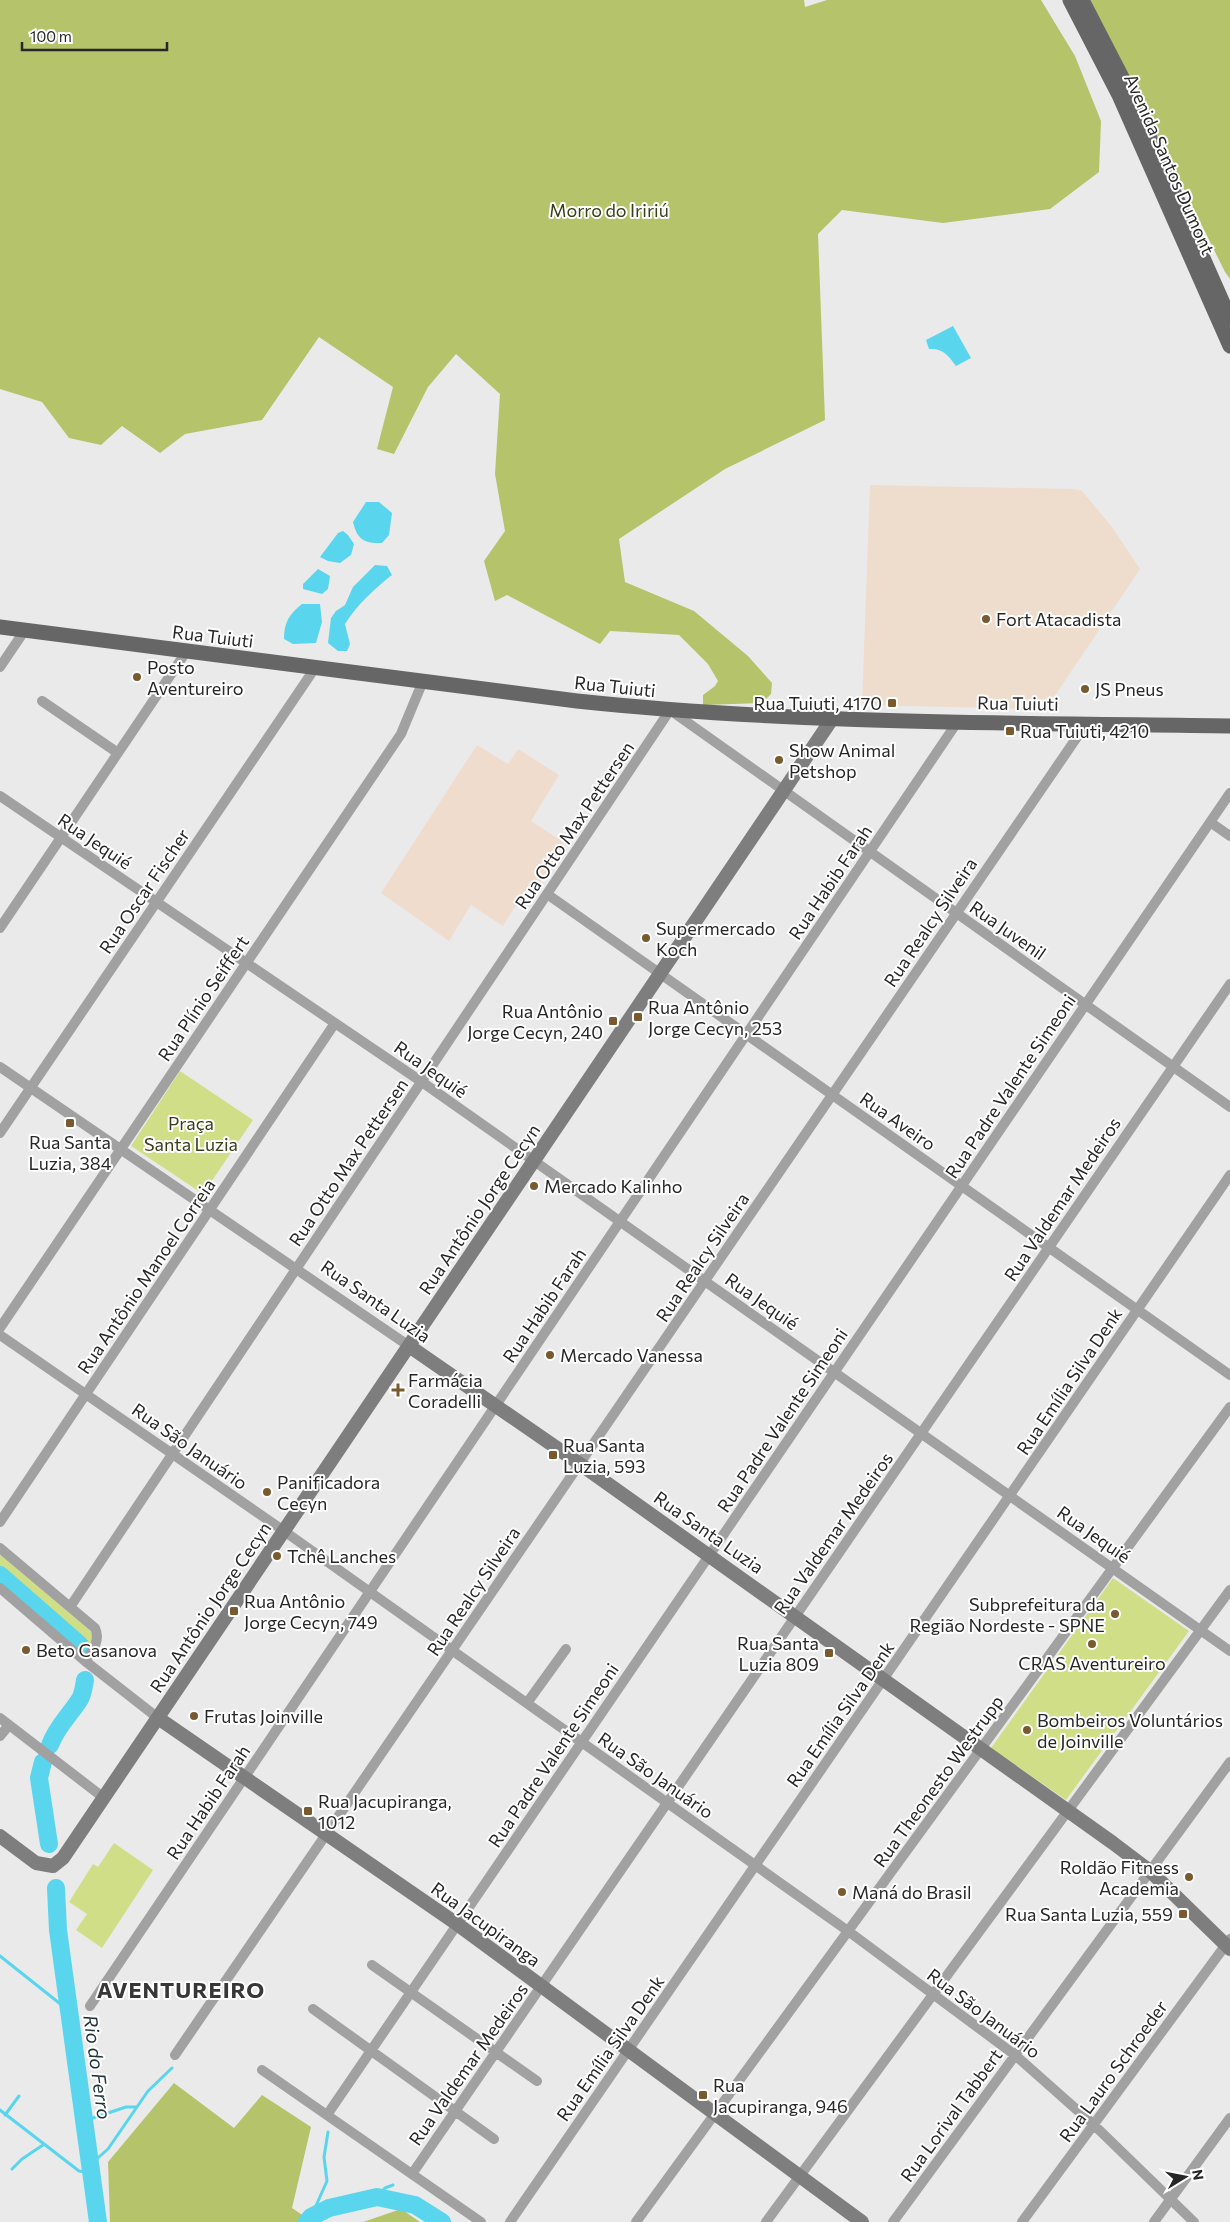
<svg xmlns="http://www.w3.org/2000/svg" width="1230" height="2222" font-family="Commissioner,sans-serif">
<rect width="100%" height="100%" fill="#eaeaeb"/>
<path fill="#edc" d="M 870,485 L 1074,489 L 1082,491 L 1112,527 L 1140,569 L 1046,709 L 862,705 Z"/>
<path fill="#f0dccd" d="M 477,745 L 508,764 L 518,749 L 559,775 L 531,821 L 565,843 L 534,892 L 527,888 L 503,926 L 471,905 L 449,941 L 381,893 Z"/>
<path fill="#d0df87" d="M 180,1071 L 253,1120 L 203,1194 L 131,1146 Z
M 0,1553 L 87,1623 L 94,1639 L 87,1649 L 83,1650 L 0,1580 Z
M 1113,1578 L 1189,1631 L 1066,1800 L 991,1748 Z
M 114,1843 L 153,1870 L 102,1948 L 76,1930 L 87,1914 L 69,1902 L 93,1864 L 98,1867 Z"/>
<path fill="#b5c36b" d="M 0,0 L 804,0 L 805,7 L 827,0 L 1041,0 L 1075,56 L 1101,121 L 1099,172 L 1050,209 L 943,223 L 842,210 L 818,234 L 825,420 L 725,469 L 619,539 L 625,582 L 694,611 L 748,656 L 772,683 L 771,694 L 762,703 L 703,705 L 703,695 L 715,686 L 718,681 L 708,664 L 679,635 L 610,631 L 600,644 L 507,595 L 495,601 L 484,561 L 505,531 L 495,474 L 500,394 L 456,354 L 428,387 L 394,454 L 377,449 L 393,387 L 319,337 L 262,420 L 185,434 L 160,453 L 122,426 L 101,445 L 69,438 L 42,402 L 0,389 Z
M 1090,0 L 1230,0 L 1230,279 L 1225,272 Z
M 174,2083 L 234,2128 L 262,2095 L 311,2127 L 292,2208 L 313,2222 L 110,2222 L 108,2162 Z
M 401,2209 L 420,2222 L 363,2222 Z"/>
<path fill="#59d5ed" d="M 953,326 L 971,358 L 956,366 C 948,355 943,348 929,349 L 926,340 Z
M 366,502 L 379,502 L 392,513 L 389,535 L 382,543 C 364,544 357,539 353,522 Z
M 343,531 L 348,535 L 354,544 L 351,555 L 340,563 L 328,561 L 320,557 L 338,533 Z
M 375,565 L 387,566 L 392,575 C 374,589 357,605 345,624 L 350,644 L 347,651 L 338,651 L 328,643 L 331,618 L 336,611 L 345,605 L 353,587 Z
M 318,569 L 330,576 L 328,589 L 322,594 L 303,589 L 303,584 Z
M 302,604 L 320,604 L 322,622 L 316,643 L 293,644 L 284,639 C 284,623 289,614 302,604 Z"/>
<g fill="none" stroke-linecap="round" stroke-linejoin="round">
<path stroke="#59d5ed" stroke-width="3" d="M 0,1956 L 68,2010
M 0,2110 L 79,2171 L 92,2173
M 5,2115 L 19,2096
M 84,2121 L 126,2107 L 136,2107
M 91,2164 L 108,2149 L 148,2091 L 172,2068
M 12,2169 L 22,2159 L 43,2145
M 377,2197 L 385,2188 L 393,2185
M 311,2217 L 327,2181 L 324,2157 L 328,2132"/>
<path stroke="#59d5ed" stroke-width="18" d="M 0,1575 L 80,1645
M 50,1745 C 57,1726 70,1715 80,1699 C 83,1694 84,1686 85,1680
M 43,1762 L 39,1778 L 49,1844
M 56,1888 L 58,1930 L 98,2222
M 307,2222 L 311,2217 L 329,2208 L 377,2197 L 415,2205 L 442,2222"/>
<path stroke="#a2a1a2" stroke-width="10" d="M 0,667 L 25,630
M 42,701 L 118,753
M 0,796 L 422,1082 L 1230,1651
M 1210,822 L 1230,836
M 547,894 L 1230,1375
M 0,928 L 186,652
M 0,1067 L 409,1346
M 0,1133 L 315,668
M 0,1328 L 401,734 L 423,681
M 0,1335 L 284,1531 L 848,1931 L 1015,2055 L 1094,2125 L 1194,2222
M 0,1522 L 335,1023
M 0,1548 L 95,1628 C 101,1641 92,1651 85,1661
M 0,1588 L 85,1661 L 158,1718
M 70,1607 L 670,710 L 1230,1107
M 527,1703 L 566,1649
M 0,1718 L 104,1798
M 0,1736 L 9,1725
M 372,1965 L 537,2081
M 90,2006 L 958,721
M 313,2009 L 494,2139
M 175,2055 L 1086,724
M 262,2070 L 481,2222
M 327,2115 L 1230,793
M 412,2174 L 1230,984
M 510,2222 L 1230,1175
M 636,2222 L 1230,1407
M 766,2222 L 1230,1590
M 893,2222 L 1230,1762
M 1022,2222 L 1230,1939
M 1154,2222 L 1230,2118"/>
<path stroke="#7e7e7f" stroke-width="14" d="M 409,1346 L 580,1464 L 1113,1843 L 1150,1871 L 1230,1949
M 158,1718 L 457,1924 L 862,2222
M 0,1836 L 36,1863 L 53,1866 L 63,1858 L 832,719"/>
<path stroke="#666" stroke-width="15" d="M 1070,0 L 1119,95 L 1230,346
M 1082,0 L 1130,93 L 1230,319
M 0,627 L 577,701 C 793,724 1013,723 1230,726"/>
</g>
<g fill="#795a2f" stroke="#fff" stroke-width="2">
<circle cx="986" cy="619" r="5"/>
<circle cx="137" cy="677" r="5"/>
<circle cx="1085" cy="689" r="5"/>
<rect x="887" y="698" width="10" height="10" rx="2.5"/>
<rect x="1005" y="726" width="10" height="10" rx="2.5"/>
<circle cx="779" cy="760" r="5"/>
<circle cx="646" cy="938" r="5"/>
<rect x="633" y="1012" width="10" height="10" rx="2.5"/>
<rect x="608" y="1016" width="10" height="10" rx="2.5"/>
<rect x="65" y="1118" width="10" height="10" rx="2.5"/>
<circle cx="534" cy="1186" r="5"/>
<circle cx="550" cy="1355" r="5"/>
<path d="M395.5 1382.5h5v5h5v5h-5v5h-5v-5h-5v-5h5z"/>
<rect x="548" y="1450" width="10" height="10" rx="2.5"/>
<circle cx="267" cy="1492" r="5"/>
<circle cx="277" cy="1556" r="5"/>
<rect x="229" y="1606" width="10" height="10" rx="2.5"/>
<circle cx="1115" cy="1614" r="5"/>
<circle cx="1092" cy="1644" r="5"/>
<circle cx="26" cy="1650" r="5"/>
<rect x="824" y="1648" width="10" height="10" rx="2.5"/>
<circle cx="194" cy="1716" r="5"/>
<circle cx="1027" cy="1730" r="5"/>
<rect x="303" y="1806" width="10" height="10" rx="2.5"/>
<circle cx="1189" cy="1877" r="5"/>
<circle cx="842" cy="1892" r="5"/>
<rect x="1178" y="1909" width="10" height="10" rx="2.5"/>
<rect x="698" y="2090" width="10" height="10" rx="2.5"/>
</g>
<g text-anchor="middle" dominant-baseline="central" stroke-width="4" stroke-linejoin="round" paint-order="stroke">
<g font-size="18" fill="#272728" stroke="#fff">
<text transform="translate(1170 164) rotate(66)">Avenida Santos Dumont</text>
<text transform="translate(213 636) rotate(7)">Rua Tuiuti</text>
<text transform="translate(615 686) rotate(6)">Rua Tuiuti</text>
<text transform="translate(1018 703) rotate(1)">Rua Tuiuti</text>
<text transform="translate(574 825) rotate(-56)">Rua Otto Max Pettersen</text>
<text transform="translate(95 841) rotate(34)">Rua Jequié</text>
<text transform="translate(830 882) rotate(-56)">Rua Habib Farah</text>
<text transform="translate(144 891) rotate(-56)">Rua Oscar Fischer</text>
<text transform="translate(930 922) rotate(-56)">Rua Realcy Silveira</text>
<text transform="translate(1008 930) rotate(35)">Rua Juvenil</text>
<text transform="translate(203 998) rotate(-56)">Rua Plínio Seiffert</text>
<text transform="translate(431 1069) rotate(35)">Rua Jequié</text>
<text transform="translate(1010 1086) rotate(-56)">Rua Padre Valente Simeoni</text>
<text transform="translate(898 1121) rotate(35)">Rua Aveiro</text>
<text transform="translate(348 1162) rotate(-56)">Rua Otto Max Pettersen</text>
<text transform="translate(1062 1199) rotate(-56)">Rua Valdemar Medeiros</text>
<text transform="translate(479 1209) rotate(-56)">Rua Antônio Jorge Cecyn</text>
<text transform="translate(702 1257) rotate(-56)">Rua Realcy Silveira</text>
<text transform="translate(146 1276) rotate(-56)">Rua Antônio Manoel Correia</text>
<text transform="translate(376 1301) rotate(35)">Rua Santa Luzia</text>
<text transform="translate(762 1301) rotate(35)">Rua Jequié</text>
<text transform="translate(544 1305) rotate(-56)">Rua Habib Farah</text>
<text transform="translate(1069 1381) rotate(-56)">Rua Emília Silva Denk</text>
<text transform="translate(782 1420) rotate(-56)">Rua Padre Valente Simeoni</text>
<text transform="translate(190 1446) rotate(35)">Rua São Januário</text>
<text transform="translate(709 1532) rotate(35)">Rua Santa Luzia</text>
<text transform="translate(833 1533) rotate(-55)">Rua Valdemar Medeiros</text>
<text transform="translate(1094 1534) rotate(35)">Rua Jequié</text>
<text transform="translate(473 1591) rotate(-56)">Rua Realcy Silveira</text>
<text transform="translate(210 1607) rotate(-56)">Rua Antônio Jorge Cecyn</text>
<text transform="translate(840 1714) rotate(-55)">Rua Emília Silva Denk</text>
<text transform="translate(553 1755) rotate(-56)">Rua Padre Valente Simeoni</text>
<text transform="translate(656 1775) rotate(35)">Rua São Januário</text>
<text transform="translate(938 1781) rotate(-54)">Rua Theonesto Westrupp</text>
<text transform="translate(208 1802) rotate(-56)">Rua Habib Farah</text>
<text transform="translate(486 1924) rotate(36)">Rua Jacupiranga</text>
<text transform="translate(984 2013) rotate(37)">Rua São Januário</text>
<text transform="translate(610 2048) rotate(-55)">Rua Emília Silva Denk</text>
<text transform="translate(468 2064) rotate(-55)">Rua Valdemar Medeiros</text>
<text transform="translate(1113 2071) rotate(-54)">Rua Lauro Schroeder</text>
<text transform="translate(951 2115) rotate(-54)">Rua Lorival Tabbert</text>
</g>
<g font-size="18" fill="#383e18" stroke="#fff">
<text x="609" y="210">Morro do Iririú</text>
<text x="191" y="1123">Praça<tspan x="191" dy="21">Santa Luzia</tspan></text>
</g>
<g font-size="18" fill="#272728" stroke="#fff" text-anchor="start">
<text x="996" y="619">Fort Atacadista</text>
<text x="147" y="667">Posto<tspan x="147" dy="21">Aventureiro</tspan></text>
<text x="1095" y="689">JS Pneus</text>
<text x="882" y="703" text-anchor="end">Rua Tuiuti, 4170</text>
<text x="1020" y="731">Rua Tuiuti, 4210</text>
<text x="789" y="750">Show Animal<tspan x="789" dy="21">Petshop</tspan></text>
<text x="656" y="928">Supermercado<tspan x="656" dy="21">Koch</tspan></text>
<text x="648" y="1007">Rua Antônio<tspan x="648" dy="21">Jorge Cecyn, 253</tspan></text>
<text x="603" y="1011" text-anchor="end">Rua Antônio<tspan x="603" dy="21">Jorge Cecyn, 240</tspan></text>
<text x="70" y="1142" text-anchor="middle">Rua Santa<tspan x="70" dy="21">Luzia, 384</tspan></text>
<text x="544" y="1186">Mercado Kalinho</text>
<text x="560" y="1355">Mercado Vanessa</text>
<text x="408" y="1380">Farmácia<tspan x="408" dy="21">Coradelli</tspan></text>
<text x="563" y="1445">Rua Santa<tspan x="563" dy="21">Luzia, 593</tspan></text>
<text x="277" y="1482">Panificadora<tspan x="277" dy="21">Cecyn</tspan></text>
<text x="287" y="1556">Tchê Lanches</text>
<text x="244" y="1601">Rua Antônio<tspan x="244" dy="21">Jorge Cecyn, 749</tspan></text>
<text x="1105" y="1604" text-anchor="end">Subprefeitura da<tspan x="1105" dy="21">Região Nordeste - SPNE</tspan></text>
<text x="819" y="1643" text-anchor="end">Rua Santa<tspan x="819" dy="21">Luzia 809</tspan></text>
<text x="36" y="1650">Beto Casanova</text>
<text x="1092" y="1663" text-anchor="middle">CRAS Aventureiro</text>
<text x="204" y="1716">Frutas Joinville</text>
<text x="1037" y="1720">Bombeiros Voluntários<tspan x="1037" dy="21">de Joinville</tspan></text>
<text x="318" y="1801">Rua Jacupiranga,<tspan x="318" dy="21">1012</tspan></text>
<text x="1179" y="1867" text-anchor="end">Roldão Fitness<tspan x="1179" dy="21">Academia</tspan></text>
<text x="852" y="1892">Maná do Brasil</text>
<text x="1173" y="1914" text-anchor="end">Rua Santa Luzia, 559</text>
<text x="713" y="2085">Rua<tspan x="713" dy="21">Jacupiranga, 946</tspan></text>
</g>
<g font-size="19" font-style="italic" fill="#1d3337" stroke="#fff">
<text transform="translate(98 2067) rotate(82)">Rio do Ferro</text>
</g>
<g font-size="22" font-weight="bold" letter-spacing="1" fill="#373738" stroke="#fff">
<text x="181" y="1989">AVENTUREIRO</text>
</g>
</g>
<g transform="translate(1185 2177) rotate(80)" stroke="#ffffff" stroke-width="4" paint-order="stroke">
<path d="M0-4L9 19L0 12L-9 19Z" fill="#272728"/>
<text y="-8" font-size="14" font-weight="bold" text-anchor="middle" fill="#272728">N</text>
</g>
<path d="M22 42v8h145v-8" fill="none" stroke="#272728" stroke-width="2.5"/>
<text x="30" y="42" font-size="15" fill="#272728" stroke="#ffffff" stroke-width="4" paint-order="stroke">100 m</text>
</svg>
